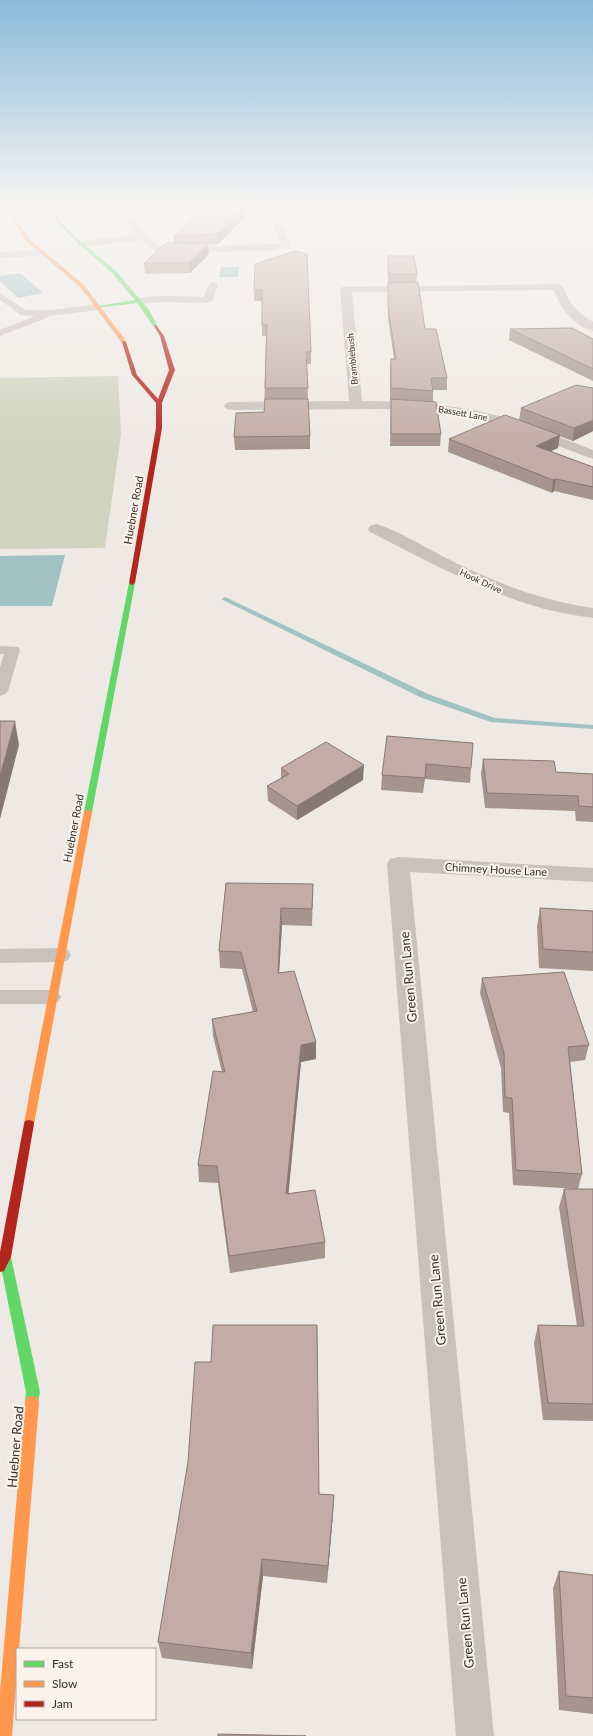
<svg xmlns="http://www.w3.org/2000/svg" width="593" height="1736" font-family="Lato,sans-serif">
<rect width="100%" height="100%" fill="#eee9e4"/>
<path fill="#d0d4be" d="M 118,376 L 121,434 L 105,548 L 0,549 L 0,378 Z"/>
<path fill="#a0c2c0" d="M 221,267 L 239,267 L 238,277 L 219,277 Z
M 20,273 L 43,293 L 18,298 L 0,281 L 0,276 Z
M 65,555 L 52,606 L 0,606 L 0,556 Z"/>
<g fill="none" stroke-linecap="round" stroke-linejoin="round">
<path fill="#a0c2c0" fill-rule="evenodd" d="M 225,597 L 428,694 L 495,718 L 593,725 L 593,729 L 491,722 L 422,698 L 223,600 L 222,599 Z"/>
<path fill="#c8c1bc" fill-rule="evenodd" d="M 0,205 L 10,205 L 13,207 L 9,209 L 0,208 Z
M 149,205 L 157,205 L 162,212 L 161,214 L 144,218 L 135,223 L 145,235 L 161,247 L 183,247 L 274,244 L 281,243 L 273,226 L 277,224 L 281,226 L 290,244 L 289,246 L 274,250 L 183,253 L 156,251 L 140,240 L 81,247 L 77,244 L 81,241 L 136,235 L 126,222 L 138,214 L 153,211 Z
M 42,250 L 45,251 L 46,253 L 45,255 L 0,258 L 0,252 Z
M 213,282 L 218,285 L 213,300 L 208,303 L 160,302 L 139,304 L 134,301 C 142,293 192,297 204,297 L 208,285 Z
M 0,293 L 26,310 L 52,310 L 98,304 L 103,307 L 98,310 L 48,316 L 46,318 L 0,336 L 0,330 L 35,316 L 21,315 L 0,300 Z
M 0,646 L 18,647 L 20,650 L 8,691 L 5,694 L 0,696 L 0,667 L 4,654 L 0,654 Z
M 61,948 L 68,950 L 71,955 L 68,960 L 61,962 L 0,963 L 0,949 Z
M 0,990 L 51,990 L 58,992 L 61,997 L 58,1002 L 51,1004 L 0,1004 Z"/>
<path fill="#c8c1bc" fill-rule="evenodd" d="M 6,205 L 85,205 L 80,208 L 9,210 L 4,207 Z
M 435,205 L 477,205 L 535,209 L 593,210 L 593,216 L 535,215 L 440,208 Z
M 558,284 C 565,285 565,292 568,298 C 574,309 583,316 593,322 L 593,331 C 574,326 560,308 554,290 L 352,292 L 362,401 C 413,401 464,405 513,420 C 540,429 566,440 593,450 L 593,459 L 504,426 L 456,415 L 399,409 L 231,410 L 226,409 L 224,406 L 226,403 L 231,402 L 349,401 L 340,289 L 342,287 Z
M 376,524 C 397,530 428,549 448,559 C 496,583 540,600 593,608 L 593,618 C 571,615 549,611 528,604 C 473,587 422,558 370,532 L 368,529 L 370,526 Z
M 398,857 L 593,868 L 593,882 L 410,872 L 494,1736 L 456,1736 L 387,864 L 390,859 Z"/>
<path fill="#63d668" fill-rule="evenodd" d="M 49,205 L 53,205 L 60,221 L 73,235 L 116,271 L 149,310 L 158,327 L 154,327 L 137,303 L 96,308 L 96,307 L 98,306 L 135,300 L 112,273 L 71,237 L 57,222 Z
M 132,581 L 135,583 L 92,812 L 88,815 L 84,812 L 129,583 Z
M 5,1252 L 9,1253 L 11,1257 L 40,1392 L 37,1407 L 32,1408 L 27,1407 L 25,1402 L 26,1392 L 0,1262 L 1,1253 Z"/>
<path fill="#ff974d" fill-rule="evenodd" d="M 7,205 L 11,205 L 14,215 L 29,239 L 84,285 L 126,341 L 126,343 L 122,343 L 80,287 L 26,241 L 10,215 Z
M 88,809 L 92,812 L 34,1124 L 33,1127 L 29,1128 L 25,1127 L 24,1124 L 31,1085 L 84,812 Z
M 32,1396 L 37,1397 L 39,1402 L 19,1649 L 17,1649 L 17,1671 L 12,1736 L 0,1736 L 0,1692 L 25,1402 L 27,1397 Z"/>
<path fill="#b3261e" fill-rule="evenodd" d="M 156,325 L 164,336 L 175,370 L 162,403 L 162,428 L 135,583 L 132,585 L 129,583 L 156,428 L 156,403 L 132,375 L 122,342 L 124,341 L 126,342 L 137,375 L 158,399 L 169,370 L 160,336 L 154,326 Z
M 29,1120 L 33,1121 L 34,1124 L 11,1257 L 4,1271 L 0,1272 L 0,1252 L 24,1124 L 25,1121 Z"/>
</g>
<path fill="#a7948e" d="M 226,205 L 245,217 L 218,244 L 208,245 L 209,254 L 190,273 L 145,274 L 144,263 L 174,243 L 174,236 Z
M 388,256 L 417,274 L 416,282 L 425,329 L 447,378 L 447,390 L 433,390 L 433,402 L 441,434 L 440,446 L 390,446 L 391,400 L 390,400 L 390,371 L 391,359 L 394,359 L 388,318 Z
M 255,264 L 311,352 L 311,364 L 307,364 L 308,399 L 310,436 L 310,449 L 235,450 L 234,437 L 264,412 L 266,336 L 262,336 L 262,301 L 254,301 Z
M 510,329 L 593,339 L 593,381 L 509,340 Z
M 593,388 L 593,431 L 573,441 L 559,436 L 558,448 L 550,451 L 593,467 L 593,500 L 554,491 L 552,493 L 448,452 L 449,439 L 519,420 L 521,408 Z
M 387,736 L 471,768 L 470,783 L 425,779 L 423,793 L 381,790 L 382,775 Z
M 483,759 L 556,772 L 593,774 L 593,822 L 576,821 L 575,811 L 485,808 L 481,774 Z
M 281,768 L 363,780 L 297,820 L 268,801 L 267,786 L 281,778 Z
M 313,884 L 312,926 L 282,925 L 279,973 L 316,1059 L 301,1062 L 288,1193 L 325,1242 L 325,1258 L 230,1273 L 218,1183 L 199,1182 L 198,1165 L 222,1072 L 213,1036 L 212,1019 L 253,1012 L 242,969 L 220,968 L 219,951 Z
M 540,908 L 593,911 L 593,971 L 539,968 L 537,927 Z
M 482,978 L 589,1045 L 585,1060 L 570,1062 L 582,1174 L 578,1189 L 513,1185 L 509,1113 L 503,1112 L 501,1068 L 480,993 Z
M 564,1189 L 593,1189 L 593,1421 L 543,1420 L 534,1343 L 538,1325 L 577,1326 L 559,1207 Z
M 319,1494 L 334,1495 L 333,1513 L 327,1583 L 263,1576 L 252,1669 L 162,1658 L 158,1642 Z
M 559,1571 L 593,1575 L 593,1714 L 559,1710 L 553,1588 Z"/>
<path fill="#887874" d="M 245,207 L 245,217 L 218,244 L 217,234 Z
M 208,244 L 209,254 L 190,273 L 189,263 Z
M 593,420 L 593,431 L 573,441 L 574,428 Z
M 560,435 L 558,448 L 534,459 L 536,446 Z
M 556,479 L 554,491 L 552,493 L 553,480 Z
M 15,721 L 19,745 L 0,819 L 0,776 Z
M 364,765 L 363,780 L 297,820 L 297,806 Z
M 281,908 L 282,925 L 278,990 L 278,973 Z
M 316,1042 L 316,1059 L 301,1062 L 287,1210 L 286,1194 L 301,1045 Z
M 334,1495 L 333,1513 L 327,1583 L 328,1566 Z
M 262,1559 L 263,1576 L 252,1669 L 251,1653 Z"/>
<path fill="#c2aca5" stroke="#887874" d="M 207,205 L 226,205 L 245,207 L 217,234 L 174,236 Z
M 166,243 L 208,244 L 189,263 L 144,263 Z
M 295,251 L 307,254 L 311,352 L 306,352 L 308,388 L 265,388 L 267,325 L 262,325 L 262,290 L 254,290 L 255,264 Z
M 388,256 L 414,256 L 417,274 L 388,274 Z
M 418,282 L 425,329 L 436,329 L 447,378 L 431,378 L 433,391 L 391,388 L 391,359 L 396,359 L 388,307 L 388,283 Z
M 572,328 L 593,339 L 593,369 L 510,329 Z
M 576,385 L 593,388 L 593,420 L 574,428 L 521,408 Z
M 265,399 L 308,399 L 310,436 L 234,437 L 236,413 L 264,412 Z
M 391,399 L 436,402 L 441,434 L 391,434 Z
M 505,415 L 560,435 L 536,446 L 593,467 L 593,487 L 556,479 L 553,480 L 449,439 Z
M 0,721 L 15,721 L 0,776 Z
M 387,736 L 473,743 L 471,768 L 426,764 L 425,778 L 382,775 Z
M 326,742 L 364,765 L 297,806 L 267,786 L 289,774 L 281,768 Z
M 483,759 L 554,761 L 556,772 L 593,774 L 593,807 L 579,806 L 578,796 L 487,793 Z
M 226,883 L 313,884 L 312,909 L 281,908 L 278,973 L 294,971 L 316,1042 L 301,1045 L 286,1194 L 315,1190 L 325,1242 L 229,1256 L 217,1166 L 198,1165 L 213,1071 L 225,1072 L 212,1019 L 257,1011 L 241,952 L 219,951 Z
M 540,908 L 593,911 L 593,952 L 543,949 Z
M 564,972 L 589,1045 L 568,1047 L 582,1174 L 516,1170 L 512,1098 L 505,1097 L 504,1053 L 482,978 Z
M 564,1189 L 593,1189 L 593,1404 L 548,1403 L 538,1325 L 584,1326 Z
M 213,1325 L 317,1325 L 319,1494 L 334,1495 L 328,1566 L 262,1559 L 251,1653 L 158,1642 L 188,1462 L 195,1362 L 211,1362 Z
M 559,1571 L 593,1575 L 593,1698 L 566,1696 Z
M 218,1734 L 306,1736 L 218,1736 Z"/>
<linearGradient id="sky" x2="0" y2="1"><stop stop-color="#8bbad8"/><stop offset="0.46" stop-color="#f7f5f3"/><stop offset="1" stop-color="#f7f5f3" stop-opacity="0"/></linearGradient>
<rect width="593" height="448" fill="url(#sky)"/>
<g text-anchor="middle" dominant-baseline="central" stroke-width="4" stroke-linejoin="round" paint-order="stroke">
<g font-size="9" fill="#392e2a" stroke="#faf3ec">
<text transform="translate(352 359) rotate(-95)">Bramblebush</text>
<text transform="translate(463 413) rotate(10)">Bassett Lane</text>
<text transform="translate(481 581) rotate(25)">Hook Drive</text>
</g>
<g font-size="11" fill="#392e2a" stroke="#faf3ec">
<text transform="translate(133 510) rotate(-80)">Huebner Road</text>
<text transform="translate(73 828) rotate(-79)">Huebner Road</text>
<text transform="translate(496 869) rotate(3)">Chimney House Lane</text>
</g>
<g font-size="13" fill="#392e2a" stroke="#faf3ec">
<text transform="translate(408 977) rotate(-95)">Green Run Lane</text>
<text transform="translate(437 1300) rotate(-95)">Green Run Lane</text>
<text transform="translate(15 1447) rotate(-85)">Huebner Road</text>
<text transform="translate(465 1623) rotate(-95)">Green Run Lane</text>
</g>
</g>
<rect x="16" y="1648" width="140" height="72" fill="#faf3ec" stroke="#ada49e"/>
<rect x="24" y="1661" width="20" height="6" fill="#63d668" stroke="#ada49e"/>
<text x="52" y="1668" font-size="12" fill="#392e2a">Fast</text>
<rect x="24" y="1681" width="20" height="6" fill="#ff974d" stroke="#ada49e"/>
<text x="52" y="1688" font-size="12" fill="#392e2a">Slow</text>
<rect x="24" y="1701" width="20" height="6" fill="#b3261e" stroke="#ada49e"/>
<text x="52" y="1708" font-size="12" fill="#392e2a">Jam</text>
</svg>
